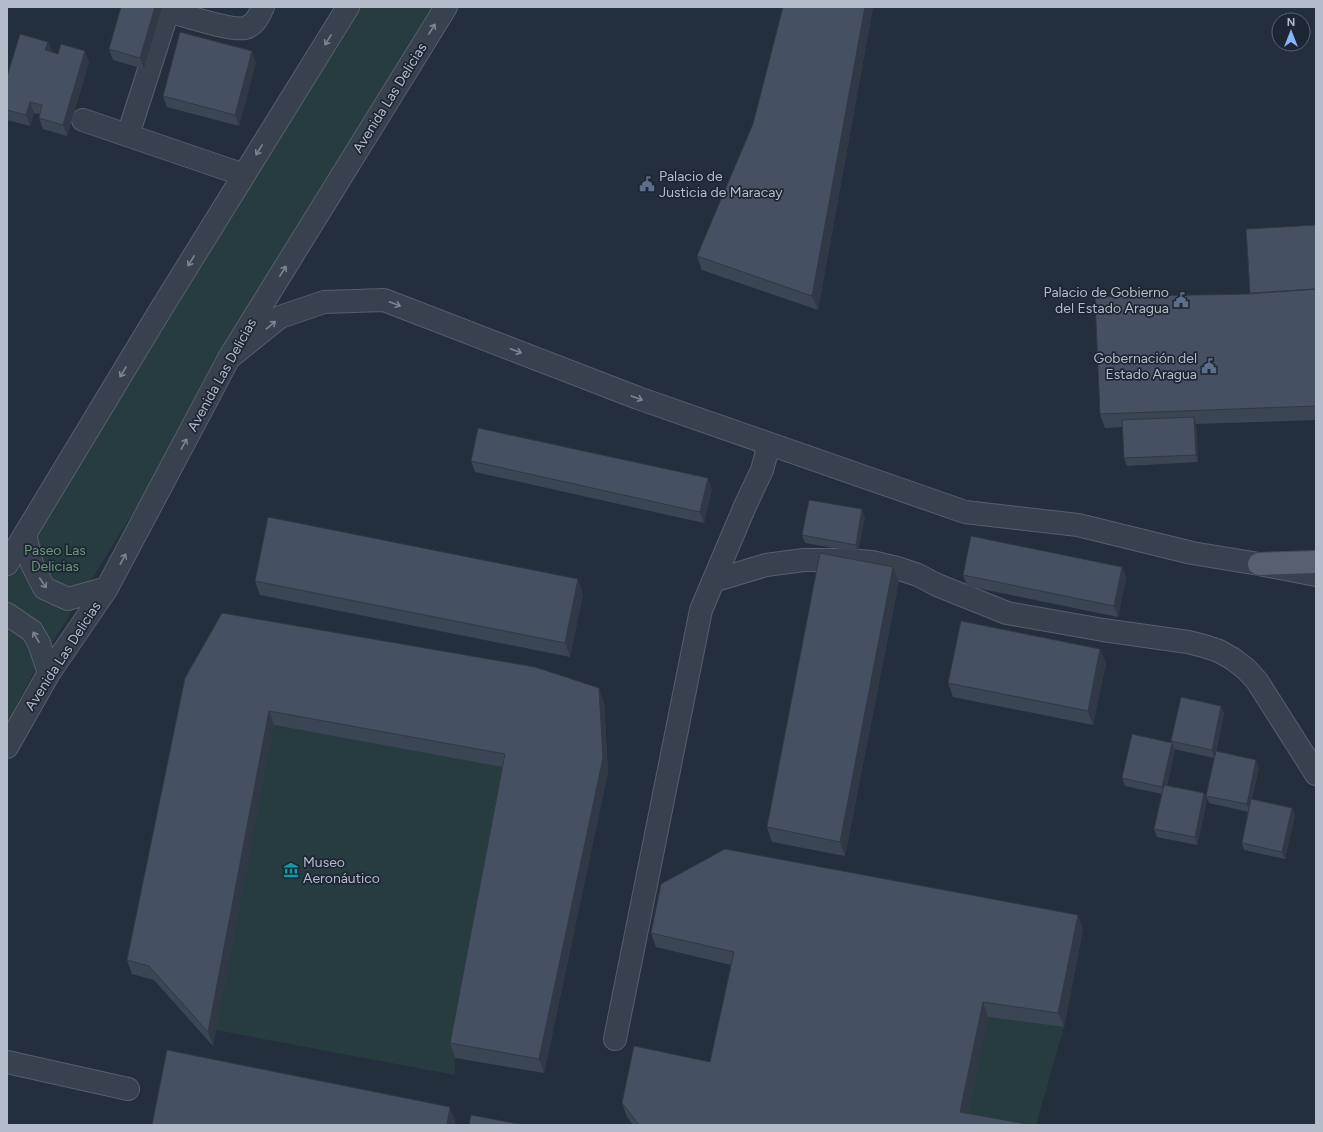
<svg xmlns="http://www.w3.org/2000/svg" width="1323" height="1132" font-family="Figtree,sans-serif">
<rect width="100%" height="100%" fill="#242f3e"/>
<path fill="#263c3f" d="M 348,7 L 446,7 L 31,677 L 7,724 L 7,555 Z
M 274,725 L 510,768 L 455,1058 L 455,1075 L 216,1030 Z
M 988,1017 L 1064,1027 L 1036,1125 L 965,1125 Z"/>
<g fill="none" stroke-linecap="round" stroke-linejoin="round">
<g stroke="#565f6c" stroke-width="24">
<path id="minor" d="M 83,120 L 244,175
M 128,135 L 167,14 L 171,12 C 186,16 232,31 245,28 C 255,25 259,16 263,7
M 229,358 L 280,317 L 324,302 L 384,300 L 638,398 L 965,512 L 1078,525 L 1192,553 L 1259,564 L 1316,575
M 25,534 L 32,564 L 44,588 L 68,599 L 107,588
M 7,564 L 158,314 L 348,7
M 713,581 L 766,565 L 804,560 L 846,560 L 872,562 L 897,568 L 918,575 L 937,585 L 1007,613 L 1103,630 L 1188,642 L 1204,646 L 1219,651 L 1233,659 L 1246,669 L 1257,681 L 1316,774
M 7,614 L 32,631 L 39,643 L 49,673
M 7,747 L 49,673 L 107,588 L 229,358 L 446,7
M 615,1039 L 701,610 L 745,506 L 762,470 L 769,444
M 7,1062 L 128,1089"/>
</g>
<g stroke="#414a57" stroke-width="24">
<path id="major" d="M 1259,564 L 1316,562"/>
</g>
<use href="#minor" stroke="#38414e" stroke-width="22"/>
<use href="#major" stroke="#56606e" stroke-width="22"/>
</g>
<path fill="#3b4654" d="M 121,7 L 162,7 L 144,69 L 113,60 L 109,49 Z
M 783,7 L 873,7 L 818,310 L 702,270 L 697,256 L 753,124 Z
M 48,42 L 52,52 L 89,62 L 67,136 L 43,129 L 39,118 L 40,114 L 34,113 L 30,126 L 7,120 L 7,77 Z
M 256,62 L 239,126 L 167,107 L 163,96 Z
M 1316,225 L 1316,420 L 1196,424 L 1198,462 L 1127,466 L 1124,458 L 1123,427 L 1105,428 L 1100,414 L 1250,293 Z
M 471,461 L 712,489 L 704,523 L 475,472 Z
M 865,516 L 858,552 L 805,543 L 802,535 Z
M 893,567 L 899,581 L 845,856 L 772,842 L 767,827 Z
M 1122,567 L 1126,578 L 1118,617 L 967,586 L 963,575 Z
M 255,581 L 583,594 L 570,657 L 260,595 Z
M 1100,649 L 1106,663 L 1093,725 L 953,697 L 948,683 Z
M 185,678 L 604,702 L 608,772 L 544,1073 L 455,1058 L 450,1043 L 502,767 L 274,725 L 213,1046 L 154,980 L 132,974 L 127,960 Z
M 1221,706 L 1224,714 L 1216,752 L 1259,767 L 1252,799 L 1292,808 L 1295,815 L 1285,859 L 1244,850 L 1242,843 L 1249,812 L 1209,803 L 1206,796 L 1214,758 L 1174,749 L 1175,750 L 1167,786 L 1204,793 L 1207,801 L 1197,845 L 1157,837 L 1154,829 L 1162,794 L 1125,786 L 1122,778 L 1171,743 L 1171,741 Z
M 1083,929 L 1064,1027 L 988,1017 L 968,1113 L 1027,1124 L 1027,1125 L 633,1125 L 627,1117 L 622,1103 L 710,1062 L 731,965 L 656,947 L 651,933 Z"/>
<path fill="#303945" d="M 155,7 L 162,7 L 144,69 L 140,58 Z
M 865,7 L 873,7 L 818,310 L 812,296 Z
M 48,42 L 52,53 L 45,50 Z
M 85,51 L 89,62 L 67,136 L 63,125 Z
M 252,51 L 256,62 L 239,126 L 235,115 Z
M 30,102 L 34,113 L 30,126 L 26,115 Z
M 1194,417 L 1196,424 L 1198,462 L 1196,455 Z
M 708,478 L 712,489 L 704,523 L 700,512 Z
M 862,509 L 865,516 L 858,552 L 856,545 Z
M 893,567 L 899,581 L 845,856 L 840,842 Z
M 1122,567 L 1126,578 L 1118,617 L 1114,606 Z
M 578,579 L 583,594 L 570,657 L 565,643 Z
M 1100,649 L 1106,663 L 1093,725 L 1088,711 Z
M 599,688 L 604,702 L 608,772 L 544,1073 L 539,1059 Z
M 1221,706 L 1224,714 L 1214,758 L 1212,750 Z
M 269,711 L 274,725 L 213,1046 L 208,1032 Z
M 1172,743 L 1175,750 L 1165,794 L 1162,787 Z
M 1256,760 L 1259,767 L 1249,812 L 1247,804 Z
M 1204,793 L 1207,801 L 1197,845 L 1195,837 Z
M 1292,808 L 1295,815 L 1285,859 L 1282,852 Z
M 1078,915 L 1083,929 L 1064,1027 L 1058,1013 Z
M 983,1002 L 988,1017 L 965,1125 L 960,1112 Z
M 450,1107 L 455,1121 L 455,1125 L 447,1125 Z"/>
<path fill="#455162" stroke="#303945" d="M 121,7 L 155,7 L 140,58 L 109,49 Z
M 783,7 L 865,7 L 812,296 L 697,256 L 753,124 Z
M 180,32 L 252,51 L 235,115 L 163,96 Z
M 20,34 L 48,42 L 45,50 L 58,54 L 61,44 L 85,51 L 63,125 L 39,118 L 42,105 L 30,102 L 26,115 L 7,110 L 7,77 Z
M 1316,225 L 1316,289 L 1250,293 L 1246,229 Z
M 1316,289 L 1316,406 L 1100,414 L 1095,297 L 1249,294 Z
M 1194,417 L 1196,455 L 1124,458 L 1122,420 Z
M 478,428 L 708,478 L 700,512 L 471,461 Z
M 809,500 L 862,509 L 856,545 L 802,535 Z
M 268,517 L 578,579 L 565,643 L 255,581 Z
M 971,536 L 1122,567 L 1114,606 L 963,575 Z
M 820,553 L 893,567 L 840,842 L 767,827 Z
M 222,613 L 535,667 L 599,688 L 603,758 L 539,1059 L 450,1043 L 505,754 L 269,711 L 208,1032 L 149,966 L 127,960 L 185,678 Z
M 961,621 L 1100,649 L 1088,711 L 948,683 Z
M 1181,697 L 1221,706 L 1212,750 L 1171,741 Z
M 1132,734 L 1172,743 L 1162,787 L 1122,778 Z
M 1216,751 L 1256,760 L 1247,804 L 1206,796 Z
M 1164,785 L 1204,793 L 1195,837 L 1154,829 Z
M 1251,799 L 1292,808 L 1282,852 L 1242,843 Z
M 725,849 L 1078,915 L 1058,1013 L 983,1002 L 960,1112 L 1027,1124 L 1027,1125 L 639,1125 L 622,1103 L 634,1046 L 710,1062 L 734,952 L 651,933 L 661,884 Z
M 167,1050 L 450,1107 L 447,1125 L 152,1125 Z
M 471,1115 L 524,1125 L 469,1125 Z"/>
<defs><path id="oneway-shaft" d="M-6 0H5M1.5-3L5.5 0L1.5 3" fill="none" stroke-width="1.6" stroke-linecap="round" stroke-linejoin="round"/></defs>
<g stroke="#7c8592">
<use href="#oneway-shaft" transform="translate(432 29) rotate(-58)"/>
<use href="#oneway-shaft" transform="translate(328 40) rotate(122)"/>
<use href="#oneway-shaft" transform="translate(259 150) rotate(122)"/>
<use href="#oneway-shaft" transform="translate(191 261) rotate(122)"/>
<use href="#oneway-shaft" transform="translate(283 271) rotate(-58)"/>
<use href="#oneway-shaft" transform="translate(395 304) rotate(21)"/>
<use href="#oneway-shaft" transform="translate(271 325) rotate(-39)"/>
<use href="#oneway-shaft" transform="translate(516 351) rotate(21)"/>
<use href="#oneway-shaft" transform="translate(123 372) rotate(121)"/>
<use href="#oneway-shaft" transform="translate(637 398) rotate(20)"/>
<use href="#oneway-shaft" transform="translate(184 444) rotate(-62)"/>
<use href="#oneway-shaft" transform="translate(123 559) rotate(-62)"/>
<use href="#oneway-shaft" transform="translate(43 583) rotate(56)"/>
<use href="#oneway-shaft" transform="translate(36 637) rotate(-120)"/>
</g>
<defs>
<g id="civic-bare" transform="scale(1.2)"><path d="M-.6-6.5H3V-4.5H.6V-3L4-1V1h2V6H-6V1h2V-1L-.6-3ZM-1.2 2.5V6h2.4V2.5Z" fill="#5c6f8a" stroke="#1d2633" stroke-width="2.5" paint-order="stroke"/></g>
<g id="museum-bare" transform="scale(1.2)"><path d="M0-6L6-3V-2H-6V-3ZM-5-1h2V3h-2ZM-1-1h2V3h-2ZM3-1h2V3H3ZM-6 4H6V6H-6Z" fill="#0f9aa8" stroke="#1d2633" stroke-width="2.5" paint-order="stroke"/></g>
</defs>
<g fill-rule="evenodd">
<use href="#civic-bare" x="647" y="184"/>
<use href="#civic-bare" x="1181" y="300"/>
<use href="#civic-bare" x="1209" y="366"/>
<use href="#museum-bare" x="291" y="870"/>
</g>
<g text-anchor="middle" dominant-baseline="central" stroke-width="3.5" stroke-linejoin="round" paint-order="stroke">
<g font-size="14" fill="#b4bcc9" stroke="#1d2633">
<text transform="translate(390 98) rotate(-58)">Avenida Las Delicias</text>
<text transform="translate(222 375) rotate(-61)">Avenida Las Delicias</text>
<text transform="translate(63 656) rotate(-57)">Avenida Las Delicias</text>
</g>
<g font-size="14" fill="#b4bcc9" stroke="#1d2633" text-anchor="start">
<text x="659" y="176">Palacio de<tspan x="659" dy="16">Justicia de Maracay</tspan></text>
<text x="1169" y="292" text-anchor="end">Palacio de Gobierno<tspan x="1169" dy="16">del Estado Aragua</tspan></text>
<text x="1197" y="358" text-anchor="end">Gobernación del<tspan x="1197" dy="16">Estado Aragua</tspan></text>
<text x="303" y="862">Museo<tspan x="303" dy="16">Aeronáutico</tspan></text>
</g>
<g font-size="14" fill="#6b9a76" stroke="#1d2633">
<text x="55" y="550">Paseo Las<tspan x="55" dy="16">Delicias</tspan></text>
</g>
</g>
<rect width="1323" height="1132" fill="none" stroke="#b4bcc9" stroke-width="16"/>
<g transform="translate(1291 32)"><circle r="19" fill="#1d2633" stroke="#59626f"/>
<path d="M0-3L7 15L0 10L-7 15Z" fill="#8ab4f8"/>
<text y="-6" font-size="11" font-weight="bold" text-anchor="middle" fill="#b4bcc9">N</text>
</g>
</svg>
